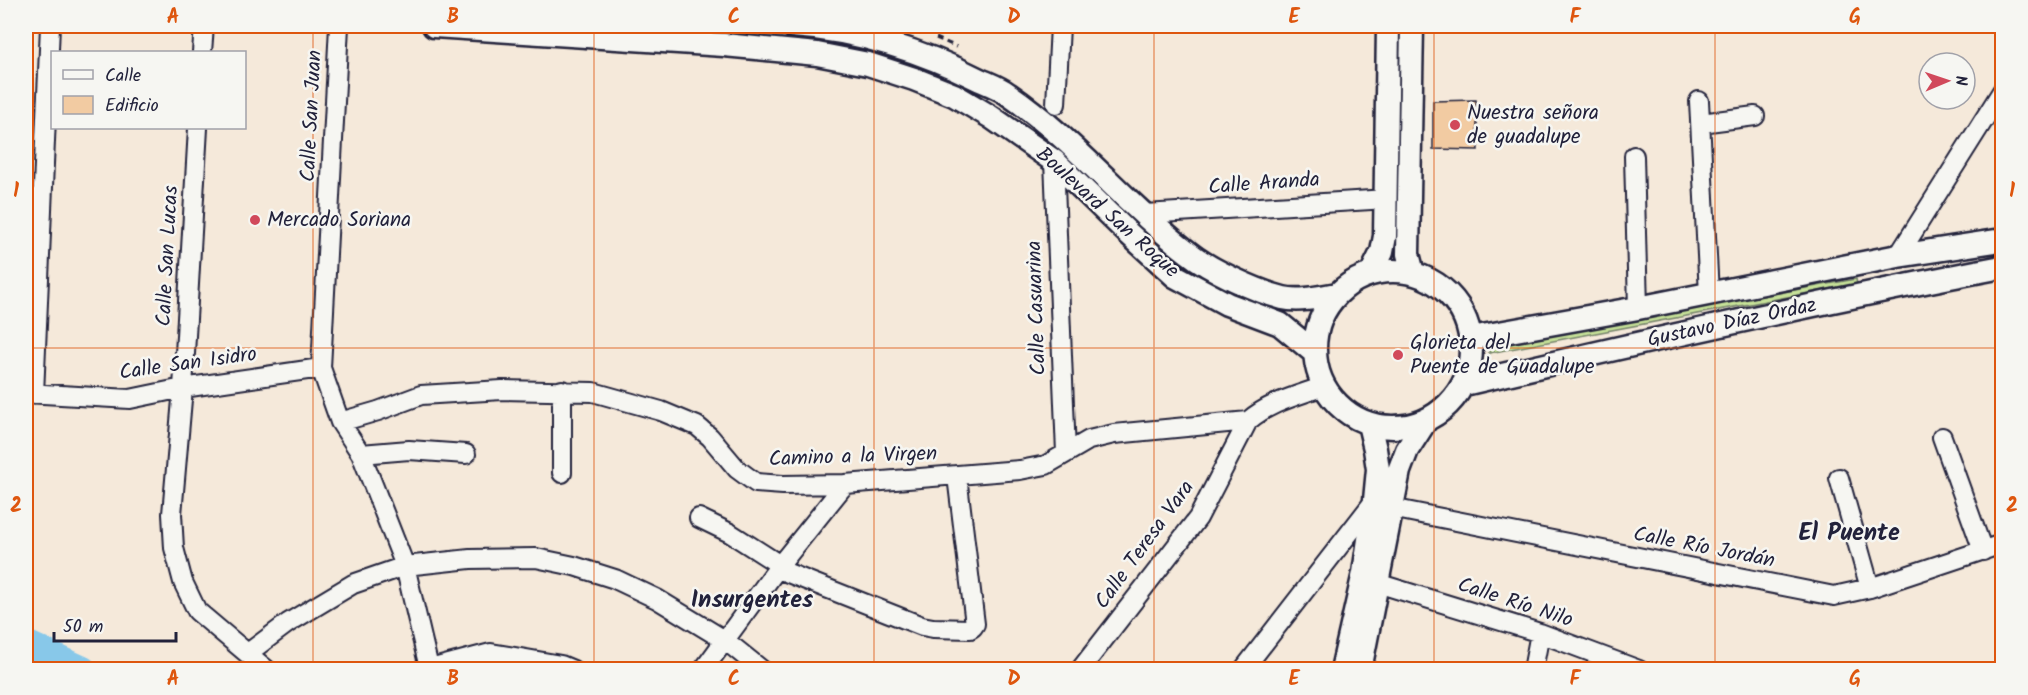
<svg xmlns="http://www.w3.org/2000/svg" width="2028" height="695" font-family="Kalam,sans-serif">
<rect width="100%" height="100%" fill="#f5e9da"/>
<filter id="ink" filterUnits="userSpaceOnUse"><feTurbulence type="fractalNoise" baseFrequency=".0167" numOctaves="2"/><feDisplacementMap in="SourceGraphic" scale="12" xChannelSelector="R" yChannelSelector="G"/><feConvolveMatrix kernelMatrix="1 2 1 2 8 2 1 2 1" color-interpolation-filters="sRGB"/></filter>
<g filter="url(#ink)">
<path fill="#c6e198" stroke="#74826a" stroke-width="1.5" d="M 1856,279 L 1857,284 L 1489,353 L 1489,345 Z"/>
<g fill="none" stroke-linecap="round" stroke-linejoin="round">
<path stroke="#88c8e9" stroke-width="28" d="M 26,644 L 83,670"/>
</g>
<path fill="#f2cba2" stroke="#22223b" stroke-width="1.5" d="M 1476,100 L 1478,150 L 1433,149 L 1433,101 Z"/>
<g fill="none" stroke-linecap="round" stroke-linejoin="round">
<g stroke="#22223b" stroke-width="22">
<path id="minor" d="M 339,26 L 321,368 L 340,422 L 361,454 L 405,566 L 429,668
M 202,52 L 204,26
M 1699,101 L 1709,294
M 1056,104 L 1060,26
M 1701,123 L 1755,116
M 198,128 L 183,388 L 172,514 L 174,548 L 183,582 L 197,611 L 267,670
M 1634,156 L 1638,308
M 1054,161 L 1066,453
M 1145,214 L 1387,199
M 1898,256 L 2002,91
M 26,393 L 130,399 L 183,388 L 321,368
M 34,394 L 50,26
M 340,422 L 378,411 L 421,395 L 502,390 L 593,392 L 661,411 L 697,426 L 710,437 L 737,469 L 756,483 L 783,485 L 845,484 L 1020,470 L 1046,465 L 1089,440 L 1114,434 L 1248,421
M 1942,437 L 1983,551
M 361,454 L 409,450 L 466,454
M 562,473 L 562,390
M 1839,478 L 1870,588
M 1391,508 L 1834,596 L 1870,588 L 2002,544
M 699,518 L 730,533 L 780,565
M 778,569 L 922,626 L 933,628 L 970,629 L 973,627 L 975,624 L 957,476
M 1377,583 L 1540,633 L 1639,670
M 248,653 L 288,623 L 353,584 L 405,566 L 470,559 L 536,558 L 574,566 L 615,579 L 657,599 L 726,641 L 762,670
M 426,670 L 491,653 L 561,665 L 573,670
M 703,670 L 780,565 L 845,484
M 1080,670 L 1198,518 L 1248,421 C 1270,402 1297,396 1324,386
M 1243,670 L 1375,500
M 1533,670 L 1540,633"/>
</g>
<g stroke="#22223b" stroke-width="27">
<path id="major" d="M 434,26 L 724,45 L 817,54 L 868,64 L 914,79 L 954,95 L 991,117 L 1054,161 L 1127,232 L 1175,276 L 1227,304 L 1280,324 L 1315,353
M 793,26 C 857,30 923,51 980,80 C 989,84 1000,88 1008,94 C 1075,140 1125,204 1189,253 C 1210,270 1256,291 1283,298 C 1299,302 1321,297 1337,294
M 1412,26 L 1408,254 L 1413,273
M1315 349a78 78 0 1 1 156 0a78 78 0 1 1-156 0Z
M 1371,274 L 1382,252 L 1385,236 L 1388,26
M 1471,338 L 1638,308 L 1898,256 L 2002,240
M 1464,384 C 1642,342 1822,301 2002,267
M 1342,670 L 1364,573 L 1375,500 L 1378,469 L 1375,449 L 1369,424
M 1360,670 L 1399,471 L 1407,450 L 1425,422"/>
</g>
<path stroke="#22223b" stroke-width="3" stroke-dasharray="6 4.5" stroke-linecap="butt" d="M 936,38 L 957,47"/>
<use href="#minor" stroke="#f6f6f2" stroke-width="18"/>
<use href="#major" stroke="#f6f6f2" stroke-width="22"/>
</g>
</g>
<path fill="none" stroke="#de560e" stroke-width="1.5" stroke-opacity="0.55" d="M 313,26 L 313,670M 594,26 L 594,670M 874,26 L 874,670M 1154,26 L 1154,670M 1434,26 L 1434,670M 1715,26 L 1715,670M 26,348 L 2002,348"/>
<g fill="#d1495b" stroke="#f6f6f2" stroke-width="2">
<circle cx="1455" cy="125" r="6"/>
<circle cx="255" cy="220" r="6"/>
<circle cx="1398" cy="355" r="6"/>
</g>
<g text-anchor="middle" dominant-baseline="central" stroke-width="5" stroke-linejoin="round" paint-order="stroke">
<g font-size="21" fill="#22223b" stroke="#f6f6f2" text-anchor="start">
<text x="1467" y="113">Nuestra señora<tspan x="1467" dy="24">de guadalupe</tspan></text>
<text x="267" y="220">Mercado Soriana</text>
<text x="1410" y="343">Glorieta del<tspan x="1410" dy="24">Puente de Guadalupe</tspan></text>
</g>
<g font-size="21" fill="#22223b" stroke="#f6f6f2">
<text transform="translate(312 116) rotate(-87)">Calle San Juan</text>
<text transform="translate(1264 184) rotate(-4)">Calle Aranda</text>
<text transform="translate(1107 213) rotate(42)">Boulevard San Roque</text>
<text transform="translate(168 256) rotate(-87)">Calle San Lucas</text>
<text transform="translate(1037 308) rotate(-92)">Calle Casuarina</text>
<text transform="translate(1732 323) rotate(-12)">Gustavo Díaz Ordaz</text>
<text transform="translate(188 364) rotate(-8)">Calle San Isidro</text>
<text transform="translate(853 457) rotate(-2)">Camino a la Virgen</text>
<text transform="translate(1145 545) rotate(-54)">Calle Teresa Vara</text>
<text transform="translate(1704 548) rotate(11)">Calle Río Jordán</text>
<text transform="translate(1515 603) rotate(18)">Calle Río Nilo</text>
</g>
<g font-size="24" font-weight="bold" fill="#22223b" stroke="#f6f6f2">
<text x="1849" y="533">El Puente</text>
<text x="752" y="600">Insurgentes</text>
</g>
</g>
<rect width="2028" height="695" fill="none" stroke="#f6f6f2" stroke-width="66"/>
<rect x="51" y="51" width="195" height="78" fill="#f6f6f2" stroke="#a1a1a9" stroke-width="1.5"/>
<rect x="63" y="70" width="30" height="9" fill="#f6f6f2" stroke="#a1a1a9" stroke-width="1.5"/>
<text x="105" y="81" font-size="18" fill="#22223b">Calle</text>
<rect x="63" y="96" width="30" height="18" fill="#f2cba2" stroke="#a1a1a9" stroke-width="1.5"/>
<text x="105" y="111" font-size="18" fill="#22223b">Edificio</text>
<g transform="translate(1947 81) rotate(88)"><circle r="28" fill="#f6f6f2" stroke="#a1a1a9" stroke-width="1.5"/>
<path d="M0-4.5L10 22L0 15L-10 22Z" fill="#d1495b"/>
<text y="-9" font-size="16" font-weight="bold" text-anchor="middle" fill="#22223b">N</text>
</g>
<path d="M54 632v9h122v-9" fill="none" stroke="#22223b" stroke-width="3"/>
<text x="63" y="632" font-size="18" fill="#22223b" stroke="#f6f6f2" stroke-width="4.5" paint-order="stroke">50 m</text>
<rect x="33" y="33" width="1962" height="629" fill="none" stroke="#de560e" stroke-width="2"/>
<g font-size="20" text-anchor="middle" font-weight="bold" fill="#de560e">
<text x="173" y="23">A</text>
<text x="453" y="23">B</text>
<text x="734" y="23">C</text>
<text x="1014" y="23">D</text>
<text x="1294" y="23">E</text>
<text x="1575" y="23">F</text>
<text x="1855" y="23">G</text>
<text x="16" y="197">1</text>
<text x="2012" y="197">1</text>
<text x="16" y="512">2</text>
<text x="2012" y="512">2</text>
<text x="173" y="685">A</text>
<text x="453" y="685">B</text>
<text x="734" y="685">C</text>
<text x="1014" y="685">D</text>
<text x="1294" y="685">E</text>
<text x="1575" y="685">F</text>
<text x="1855" y="685">G</text>
</g>
</svg>
